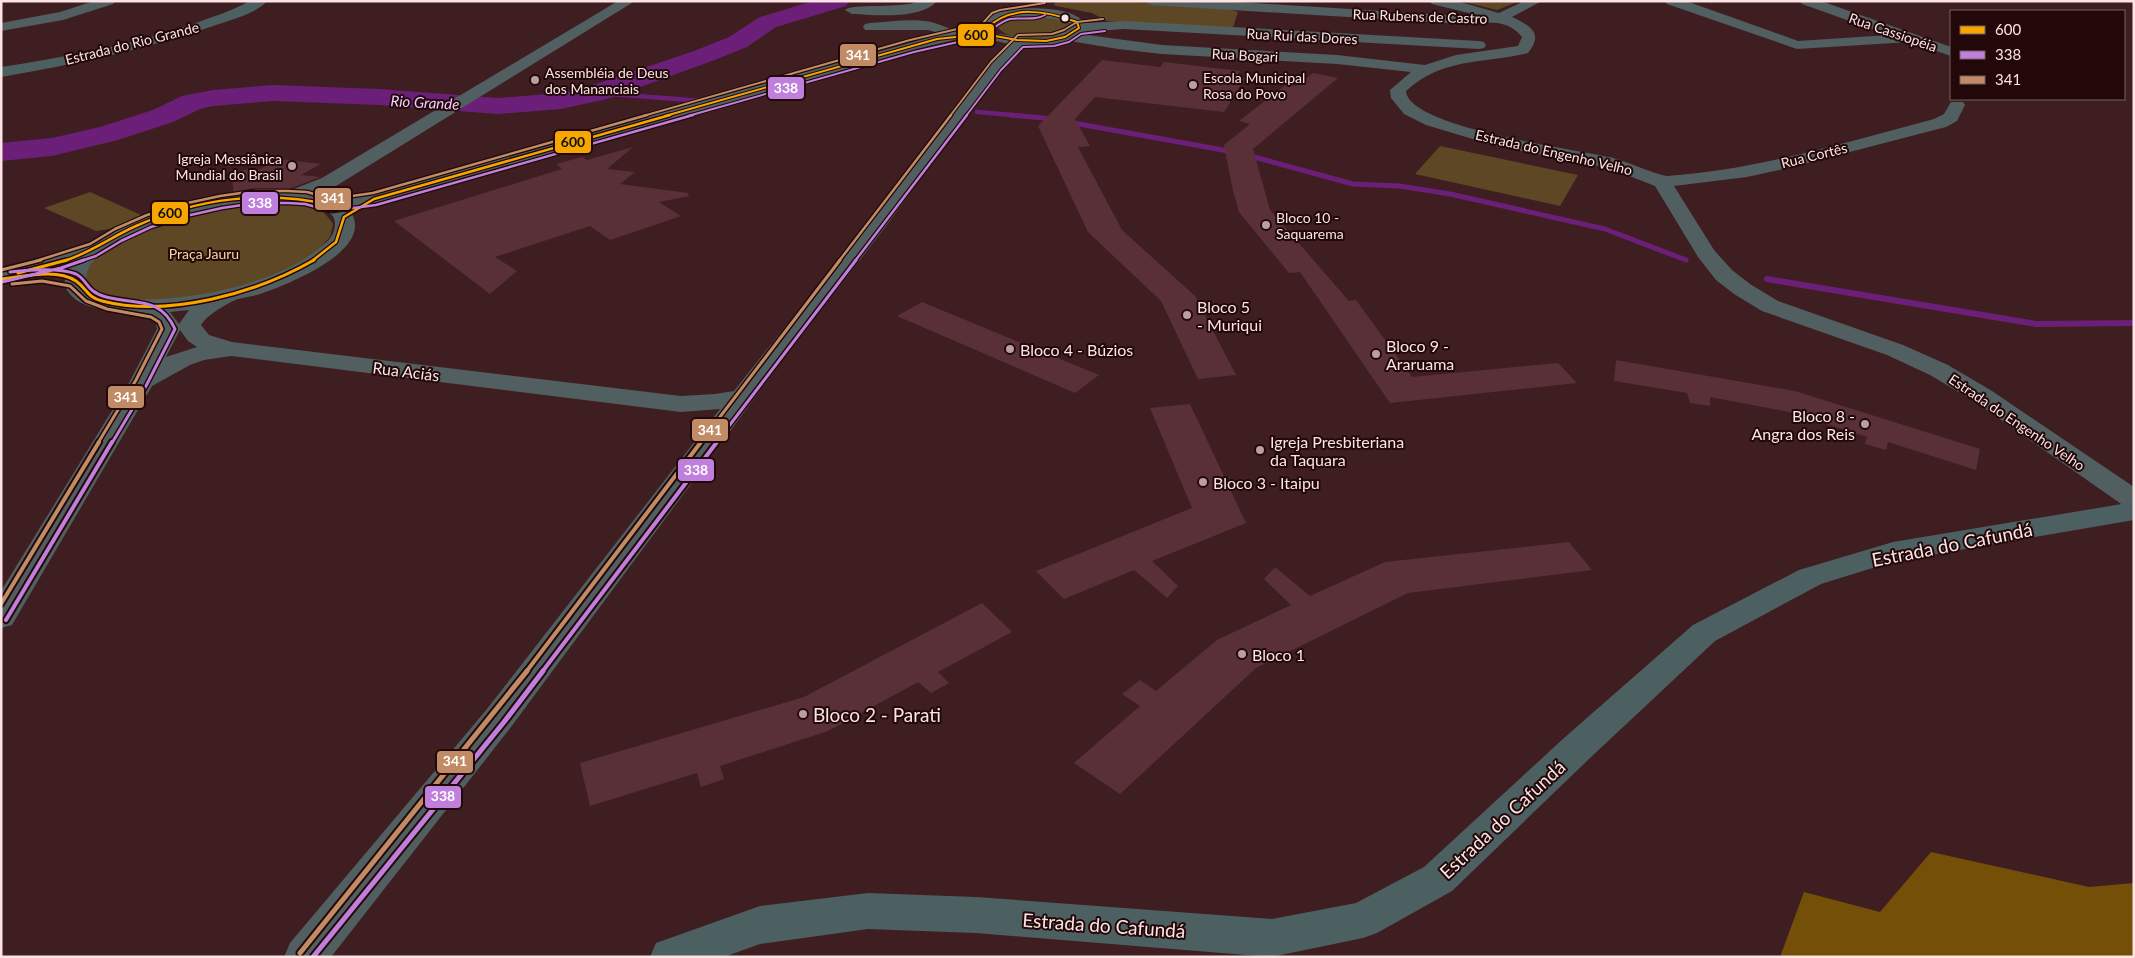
<svg xmlns="http://www.w3.org/2000/svg" width="2135" height="958" font-family="Lato,sans-serif">
<rect width="100%" height="100%" fill="#3e1e21"/>
<path fill="#5e4725" d="M 1056,1 L 1123,1 L 1227,8 L 1238,12 L 1233,27 L 1223,29 L 1107,21 L 1092,13 L 1056,6 L 1054,5 Z
M 1460,1 L 1520,1 L 1497,10 Z
M 1027,16 L 1061,19 L 1071,25 L 1069,31 C 1052,41 1008,44 997,26 L 1008,19 Z
M 1440,146 L 1578,175 L 1560,206 L 1415,174 Z
M 90,192 L 141,215 L 116,228 L 96,231 L 44,208 Z
M 289,202 C 309,205 322,206 333,224 L 330,237 L 317,251 L 295,266 L 264,280 L 191,299 L 122,301 L 99,295 L 86,285 L 84,273 L 93,259 L 110,244 L 135,231 L 231,204 Z"/>
<path fill="#744f07" d="M 1931,852 L 2089,887 L 2134,883 L 2134,957 L 1780,957 L 1804,892 L 1880,912 Z"/>
<g fill="none" stroke-linecap="round" stroke-linejoin="round">
<path stroke="#6c1f78" stroke-width="4.5" d="M 597,93 L 703,101
M 977,112 L 1023,116"/>
<path stroke="#6c1f78" stroke-width="5" d="M 1010,115 L 1054,119
M 1068,122 L 1234,152
M 1247,155 L 1353,184 L 1399,186 L 1450,194 L 1605,229 L 1686,260"/>
<path stroke="#6c1f78" stroke-width="6" d="M 1767,279 L 2036,324 L 2134,323"/>
<path fill="#6c1f78" fill-rule="evenodd" d="M 813,1 L 849,1 L 846,6 L 776,27 L 747,47 L 712,61 L 607,99 L 561,109 L 498,114 L 379,105 L 273,101 L 213,106 L 200,109 L 173,122 L 118,140 L 52,156 L 1,161 L 1,143 L 52,138 L 100,127 L 153,110 L 182,96 L 213,90 L 273,85 L 379,89 L 498,98 L 561,93 L 590,86 L 694,51 L 729,37 L 760,17 Z"/>
</g>
<path fill="#5a3038" d="M 1102,60 L 1160,67 L 1164,62 L 1240,71 L 1236,77 L 1245,78 L 1224,112 L 1095,97 L 1075,119 L 1090,146 L 1078,147 L 1122,230 L 1195,296 L 1236,375 L 1198,379 L 1161,301 L 1088,232 L 1038,126 Z
M 1313,73 L 1338,78 L 1253,149 L 1270,210 L 1349,301 L 1356,300 L 1412,377 L 1558,363 L 1577,383 L 1390,403 L 1300,272 L 1289,273 L 1239,212 L 1233,191 L 1224,145 L 1250,124 L 1239,121 L 1287,84 L 1296,86 Z
M 633,147 L 607,169 L 635,172 L 620,184 L 688,193 L 689,196 L 659,202 L 681,216 L 610,240 L 590,226 L 495,257 L 517,271 L 490,294 L 394,221 L 562,169 L 556,164 L 582,157 L 587,160 Z
M 278,159 L 321,164 L 301,175 L 320,177 L 286,190 L 256,189 L 234,193 L 231,173 L 249,169 L 258,170 Z
M 922,302 L 1028,346 L 1099,375 L 1075,393 L 897,316 Z
M 1616,360 L 1795,391 L 1980,449 L 1976,470 L 1888,442 L 1886,450 L 1865,444 L 1867,437 L 1789,412 L 1710,397 L 1710,406 L 1690,403 L 1687,393 L 1614,381 Z
M 1190,404 L 1246,523 L 1152,561 L 1178,586 L 1167,598 L 1134,570 L 1064,599 L 1036,571 L 1192,508 L 1150,408 Z
M 1569,542 L 1592,570 L 1408,593 L 1256,668 L 1120,794 L 1074,763 L 1140,706 L 1122,694 L 1140,680 L 1156,691 L 1217,640 L 1291,605 L 1264,579 L 1275,567 L 1310,596 L 1385,562 Z
M 982,603 L 1012,632 L 938,672 L 949,683 L 931,693 L 918,682 L 828,731 L 720,766 L 724,779 L 701,787 L 697,773 L 590,806 L 580,763 L 804,697 Z"/>
<g fill="none" stroke-linecap="round" stroke-linejoin="round">
<path fill="#515f60" fill-rule="evenodd" d="M 94,1 L 115,1 L 113,4 L 63,20 L 1,31 L 1,23 L 60,12 Z
M 618,1 L 635,1 L 336,186 L 313,195 L 332,199 L 372,193 L 942,34 L 928,30 L 865,30 L 863,27 L 865,24 L 870,23 C 889,22 913,18 931,22 C 940,24 949,29 956,31 C 958,31 980,26 982,25 C 988,21 990,16 997,13 C 1014,6 1074,5 1084,23 L 1124,21 L 1479,41 L 1484,42 L 1486,45 L 1484,48 L 1479,49 L 1124,29 L 1083,32 L 1080,34 L 1162,45 L 1337,55 L 1425,65 L 1456,55 L 1518,46 L 1522,37 C 1507,17 1483,23 1462,24 L 1151,5 L 1144,1 L 1222,1 L 1462,16 L 1477,15 L 1432,4 L 1430,1 L 1457,1 L 1499,13 L 1524,1 L 1542,1 L 1512,17 C 1531,26 1544,33 1528,53 C 1483,64 1443,57 1406,91 C 1408,128 1581,150 1613,158 C 1625,161 1660,176 1667,176 C 1758,170 1846,142 1934,119 L 1944,114 L 1951,102 L 1963,102 L 1965,105 L 1957,121 L 1946,127 L 1788,168 L 1747,177 L 1674,186 L 1714,250 L 1732,270 L 1750,284 L 1778,301 L 1903,345 L 1948,365 L 1992,391 L 2134,487 L 2134,509 L 2124,506 L 1974,401 L 1930,375 L 1887,355 L 1762,311 L 1734,294 L 1716,280 L 1698,257 L 1655,186 L 1609,168 L 1496,146 L 1426,125 L 1404,114 L 1391,98 L 1390,90 L 1411,72 L 1337,64 L 1162,54 L 1118,49 L 1070,41 L 1053,45 L 1023,46 L 1001,69 L 889,222 L 776,369 L 511,727 L 331,957 L 284,957 L 290,943 L 487,709 L 720,409 L 681,412 L 231,356 L 204,360 L 190,365 L 152,386 L 12,625 L 1,628 L 1,591 L 129,383 L 157,329 L 156,323 C 130,302 79,321 64,284 L 69,266 L 52,272 L 1,282 L 1,269 L 39,262 L 86,245 L 131,221 L 169,208 L 236,194 L 256,191 L 286,192 L 322,178 ZM 1029,16 L 1055,19 L 1071,24 L 1072,27 C 1052,43 1024,38 1001,34 L 996,35 L 994,38 L 996,41 L 1009,44 L 991,63 L 875,214 L 734,391 L 715,394 L 681,396 L 232,342 L 209,335 L 201,325 C 206,316 222,307 231,302 C 238,298 249,297 257,295 C 284,286 382,249 348,208 L 381,203 L 916,49 L 992,31 C 1002,18 1013,17 1029,16 ZM 256,203 C 272,203 335,200 335,223 C 335,233 331,239 323,245 C 278,285 188,302 129,299 C 114,298 98,298 87,286 C 73,234 222,208 256,203 ZM 189,310 L 179,324 L 170,312 ZM 180,330 L 188,341 L 197,347 L 166,357 Z
M 919,1 L 937,1 C 921,20 874,15 852,14 L 845,10 C 851,3 903,9 919,1 Z
M 1665,1 L 1686,1 L 1798,41 L 1889,35 L 1802,4 L 1800,1 L 1821,1 L 1951,47 L 1951,56 L 1910,42 L 1797,49 L 1667,4 Z"/>
<path fill="#4d6061" fill-rule="evenodd" d="M 250,1 L 267,1 C 257,13 233,19 219,24 C 148,49 76,64 1,77 L 1,67 C 66,57 130,45 193,24 C 212,17 232,11 250,1 Z
M 2134,502 L 2134,520 L 1895,561 L 1821,584 L 1715,641 L 1590,758 L 1452,891 L 1377,933 L 1363,938 L 1271,957 L 976,933 L 868,929 L 760,944 L 724,957 L 650,957 L 656,943 L 760,906 L 868,893 L 976,897 L 1272,919 L 1356,903 L 1424,867 L 1564,738 L 1693,625 L 1799,570 L 1893,542 Z"/>
<g stroke="#220809" stroke-width="4">
<path id="bus-1-far2" d="M 665,116 L 937,39 L 984,34 L 1017,40 L 1046,41 L 1065,37 L 1079,28 L 1077,22 C 1047,11 1012,4 987,28"/>
</g>
<g stroke="#220809" stroke-width="5">
<path id="bus-1-far1" d="M 64,261 C 90,253 111,237 136,226 C 198,198 265,190 331,205
M 312,261 L 336,242 L 344,217 L 374,199 L 670,115"/>
</g>
<g stroke="#220809" stroke-width="6">
<path id="bus-1" d="M 18,273 L 67,260
M 1,279 C 23,277 56,268 76,281 C 87,289 87,297 102,301 C 168,318 257,293 314,260"/>
</g>
<g stroke="#220809" stroke-width="4">
<path id="bus-2-far4" d="M 688,116 L 914,52 L 980,37 C 991,32 998,22 1010,19 C 1022,17 1035,21 1045,15
M 966,116 L 1001,70 L 1023,47 L 1054,46 L 1069,42 L 1081,34 L 1105,31"/>
</g>
<g stroke="#220809" stroke-width="5">
<path id="bus-2-far3" d="M 81,261 L 96,256 L 121,241 L 151,227 L 186,216 L 222,208 L 256,203 L 288,203 L 305,204 L 331,211 L 376,205 L 693,115
M 855,261 L 967,115"/>
</g>
<g stroke="#220809" stroke-width="6">
<path id="bus-2-far2" d="M 10,272 C 28,270 58,267 76,274 C 87,279 86,292 106,297 C 136,305 160,296 175,329 L 146,386 L 112,443
M 2,282 L 61,268 L 84,260
M 716,443 L 856,260"/>
</g>
<g stroke="#220809" stroke-width="8">
<path id="bus-2-far1" d="M 6,620 L 112,442
M 542,672 L 717,442"/>
</g>
<g stroke="#220809" stroke-width="9">
<path id="bus-2" d="M 313,957 L 504,722 L 543,671"/>
</g>
<g stroke="#220809" stroke-width="4">
<path id="bus-3-far4" d="M 643,116 L 910,40 L 983,23 L 992,13 L 1000,10 L 1045,3
M 950,116 L 991,62 L 1018,35 L 1052,34 L 1064,30 L 1077,22 L 1103,19"/>
</g>
<g stroke="#220809" stroke-width="5">
<path id="bus-3-far3" d="M 36,261 L 90,244 L 115,229 L 147,215 L 183,204 L 220,196 L 255,191 L 288,191 L 307,192 L 331,199 L 373,193 L 647,115
M 839,261 L 951,115"/>
</g>
<g stroke="#220809" stroke-width="6">
<path id="bus-3-far2" d="M 1,270 L 41,260
M 12,284 L 42,281 L 70,286 L 86,301 L 107,309 L 151,317 L 159,322 L 162,329 L 136,380 L 98,443
M 700,443 L 840,260"/>
</g>
<g stroke="#220809" stroke-width="8">
<path id="bus-3-far1" d="M 1,604 L 99,442
M 526,672 L 701,442"/>
</g>
<g stroke="#220809" stroke-width="9">
<path id="bus-3" d="M 300,953 L 527,671"/>
</g>
<use href="#bus-1-far2" stroke="#f7a600" stroke-width="2"/>
<use href="#bus-1-far1" stroke="#f7a600" stroke-width="2.5"/>
<use href="#bus-1" stroke="#f7a600" stroke-width="3"/>
<use href="#bus-2-far4" stroke="#c07fdc" stroke-width="2"/>
<use href="#bus-2-far3" stroke="#c07fdc" stroke-width="2.5"/>
<use href="#bus-2-far2" stroke="#c07fdc" stroke-width="3"/>
<use href="#bus-2-far1" stroke="#c07fdc" stroke-width="4"/>
<use href="#bus-2" stroke="#c07fdc" stroke-width="5"/>
<use href="#bus-3-far4" stroke="#c18c65" stroke-width="2"/>
<use href="#bus-3-far3" stroke="#c18c65" stroke-width="2.5"/>
<use href="#bus-3-far2" stroke="#c18c65" stroke-width="3"/>
<use href="#bus-3-far1" stroke="#c18c65" stroke-width="4"/>
<use href="#bus-3" stroke="#c18c65" stroke-width="5"/>
</g>
<circle fill="#fbe4e3" stroke="#220809" stroke-width="2" cx="1065" cy="18" r="4.5"/>
<g fill="#b99f9f" stroke="#220809" stroke-width="2">
<circle cx="535" cy="80" r="5"/>
<circle cx="1193" cy="85" r="5"/>
<circle cx="292" cy="166" r="5"/>
<circle cx="1266" cy="225" r="5"/>
<circle cx="1187" cy="315" r="5"/>
<circle cx="1010" cy="349" r="5"/>
<circle cx="1376" cy="354" r="5"/>
<circle cx="1865" cy="424" r="5"/>
<circle cx="1260" cy="450" r="5"/>
<circle cx="1203" cy="482" r="5"/>
<circle cx="1242" cy="654" r="5"/>
<circle cx="803" cy="714" r="5"/>
</g>
<g text-anchor="middle" dominant-baseline="central" stroke-width="4" stroke-linejoin="round" paint-order="stroke">
<g font-size="14" fill="#fbe4e3" stroke="#220809">
<text transform="translate(1420 16) rotate(2)">Rua Rubens de Castro</text>
<text transform="translate(1893 32) rotate(19)">Rua Cassiopéia</text>
<text transform="translate(1302 36) rotate(3)">Rua Rui das Dores</text>
<text transform="translate(132 43) rotate(-14)">Estrada do Rio Grande</text>
<text transform="translate(1245 55) rotate(3)">Rua Bogari</text>
<text transform="translate(1554 152) rotate(13)">Estrada do Engenho Velho</text>
<text transform="translate(1814 155) rotate(-14)">Rua Cortês</text>
<text transform="translate(2017 422) rotate(34)">Estrada do Engenho Velho</text>
</g>
<g font-size="14" fill="#fbe4e3" stroke="#220809" text-anchor="start">
<text x="545" y="72">Assembléia de Deus<tspan x="545" dy="16">dos Mananciais</tspan></text>
<text x="1203" y="77">Escola Municipal<tspan x="1203" dy="16">Rosa do Povo</tspan></text>
<text x="282" y="158" text-anchor="end">Igreja Messiânica<tspan x="282" dy="16">Mundial do Brasil</tspan></text>
<text x="1276" y="217">Bloco 10 -<tspan x="1276" dy="16">Saquarema</tspan></text>
</g>
<g font-size="14" fill="#f8d8a2" stroke="#220809">
<text x="204" y="253">Praça Jauru</text>
</g>
<g font-size="15" font-style="italic" fill="#f4ccfd" stroke="#220809">
<text transform="translate(425 102) rotate(3)">Rio Grande</text>
</g>
<g font-size="16" fill="#fbe4e3" stroke="#220809" text-anchor="start">
<text x="1197" y="306">Bloco 5<tspan x="1197" dy="18">- Muriqui</tspan></text>
<text x="1386" y="345">Bloco 9 -<tspan x="1386" dy="18">Araruama</tspan></text>
<text x="1020" y="349">Bloco 4 - Búzios</text>
<text x="1855" y="415" text-anchor="end">Bloco 8 -<tspan x="1855" dy="18">Angra dos Reis</tspan></text>
<text x="1270" y="441">Igreja Presbiteriana<tspan x="1270" dy="18">da Taquara</tspan></text>
<text x="1213" y="482">Bloco 3 - Itaipu</text>
<text x="1252" y="654">Bloco 1</text>
</g>
<g font-size="16" fill="#fbe4e3" stroke="#220809">
<text transform="translate(406 371) rotate(7)">Rua Aciás</text>
</g>
<g font-size="19" fill="#fbe4e3" stroke="#220809">
<text transform="translate(1952 544) rotate(-11)">Estrada do Cafundá</text>
<text transform="translate(1502 819) rotate(-43)">Estrada do Cafundá</text>
<text transform="translate(1104 925) rotate(4)">Estrada do Cafundá</text>
</g>
<g font-size="19" fill="#fbe4e3" stroke="#220809" text-anchor="start">
<text x="813" y="714">Bloco 2 - Parati</text>
</g>
</g>
<g stroke="#220809" stroke-width="2">
<rect x="957" y="23" width="38" height="24" rx="5" fill="#f7a600"/>
<rect x="839" y="43" width="38" height="24" rx="5" fill="#c18c65"/>
<rect x="767" y="76" width="38" height="24" rx="5" fill="#c07fdc"/>
<rect x="554" y="130" width="38" height="24" rx="5" fill="#f7a600"/>
<rect x="314" y="187" width="38" height="24" rx="5" fill="#c18c65"/>
<rect x="241" y="191" width="38" height="24" rx="5" fill="#c07fdc"/>
<rect x="151" y="201" width="38" height="24" rx="5" fill="#f7a600"/>
<rect x="107" y="385" width="38" height="24" rx="5" fill="#c18c65"/>
<rect x="691" y="418" width="38" height="24" rx="5" fill="#c18c65"/>
<rect x="677" y="458" width="38" height="24" rx="5" fill="#c07fdc"/>
<rect x="436" y="750" width="38" height="24" rx="5" fill="#c18c65"/>
<rect x="424" y="785" width="38" height="24" rx="5" fill="#c07fdc"/>
</g>
<g font-size="14" text-anchor="middle" font-weight="bold" fill="#fff">
<text x="858" y="60">341</text>
<text x="786" y="93">338</text>
<text x="333" y="203">341</text>
<text x="260" y="208">338</text>
<text x="126" y="402">341</text>
<text x="710" y="435">341</text>
<text x="696" y="475">338</text>
<text x="455" y="766">341</text>
<text x="443" y="801">338</text>
</g>
<g font-size="14" text-anchor="middle" font-weight="bold" fill="#111">
<text x="976" y="40">600</text>
<text x="573" y="147">600</text>
<text x="170" y="218">600</text>
</g>
<rect width="2135" height="958" fill="none" stroke="#fbe4e3" stroke-width="5"/>
<rect x="1950" y="10" width="175" height="90" fill="#220809" stroke="#796060"/>
<rect x="1960" y="26" width="25" height="8" fill="#f7a600" stroke="#796060"/>
<text x="1995" y="35" font-size="15" fill="#fbe4e3">600</text>
<rect x="1960" y="51" width="25" height="8" fill="#c07fdc" stroke="#796060"/>
<text x="1995" y="60" font-size="15" fill="#fbe4e3">338</text>
<rect x="1960" y="76" width="25" height="8" fill="#c18c65" stroke="#796060"/>
<text x="1995" y="85" font-size="15" fill="#fbe4e3">341</text>
</svg>
